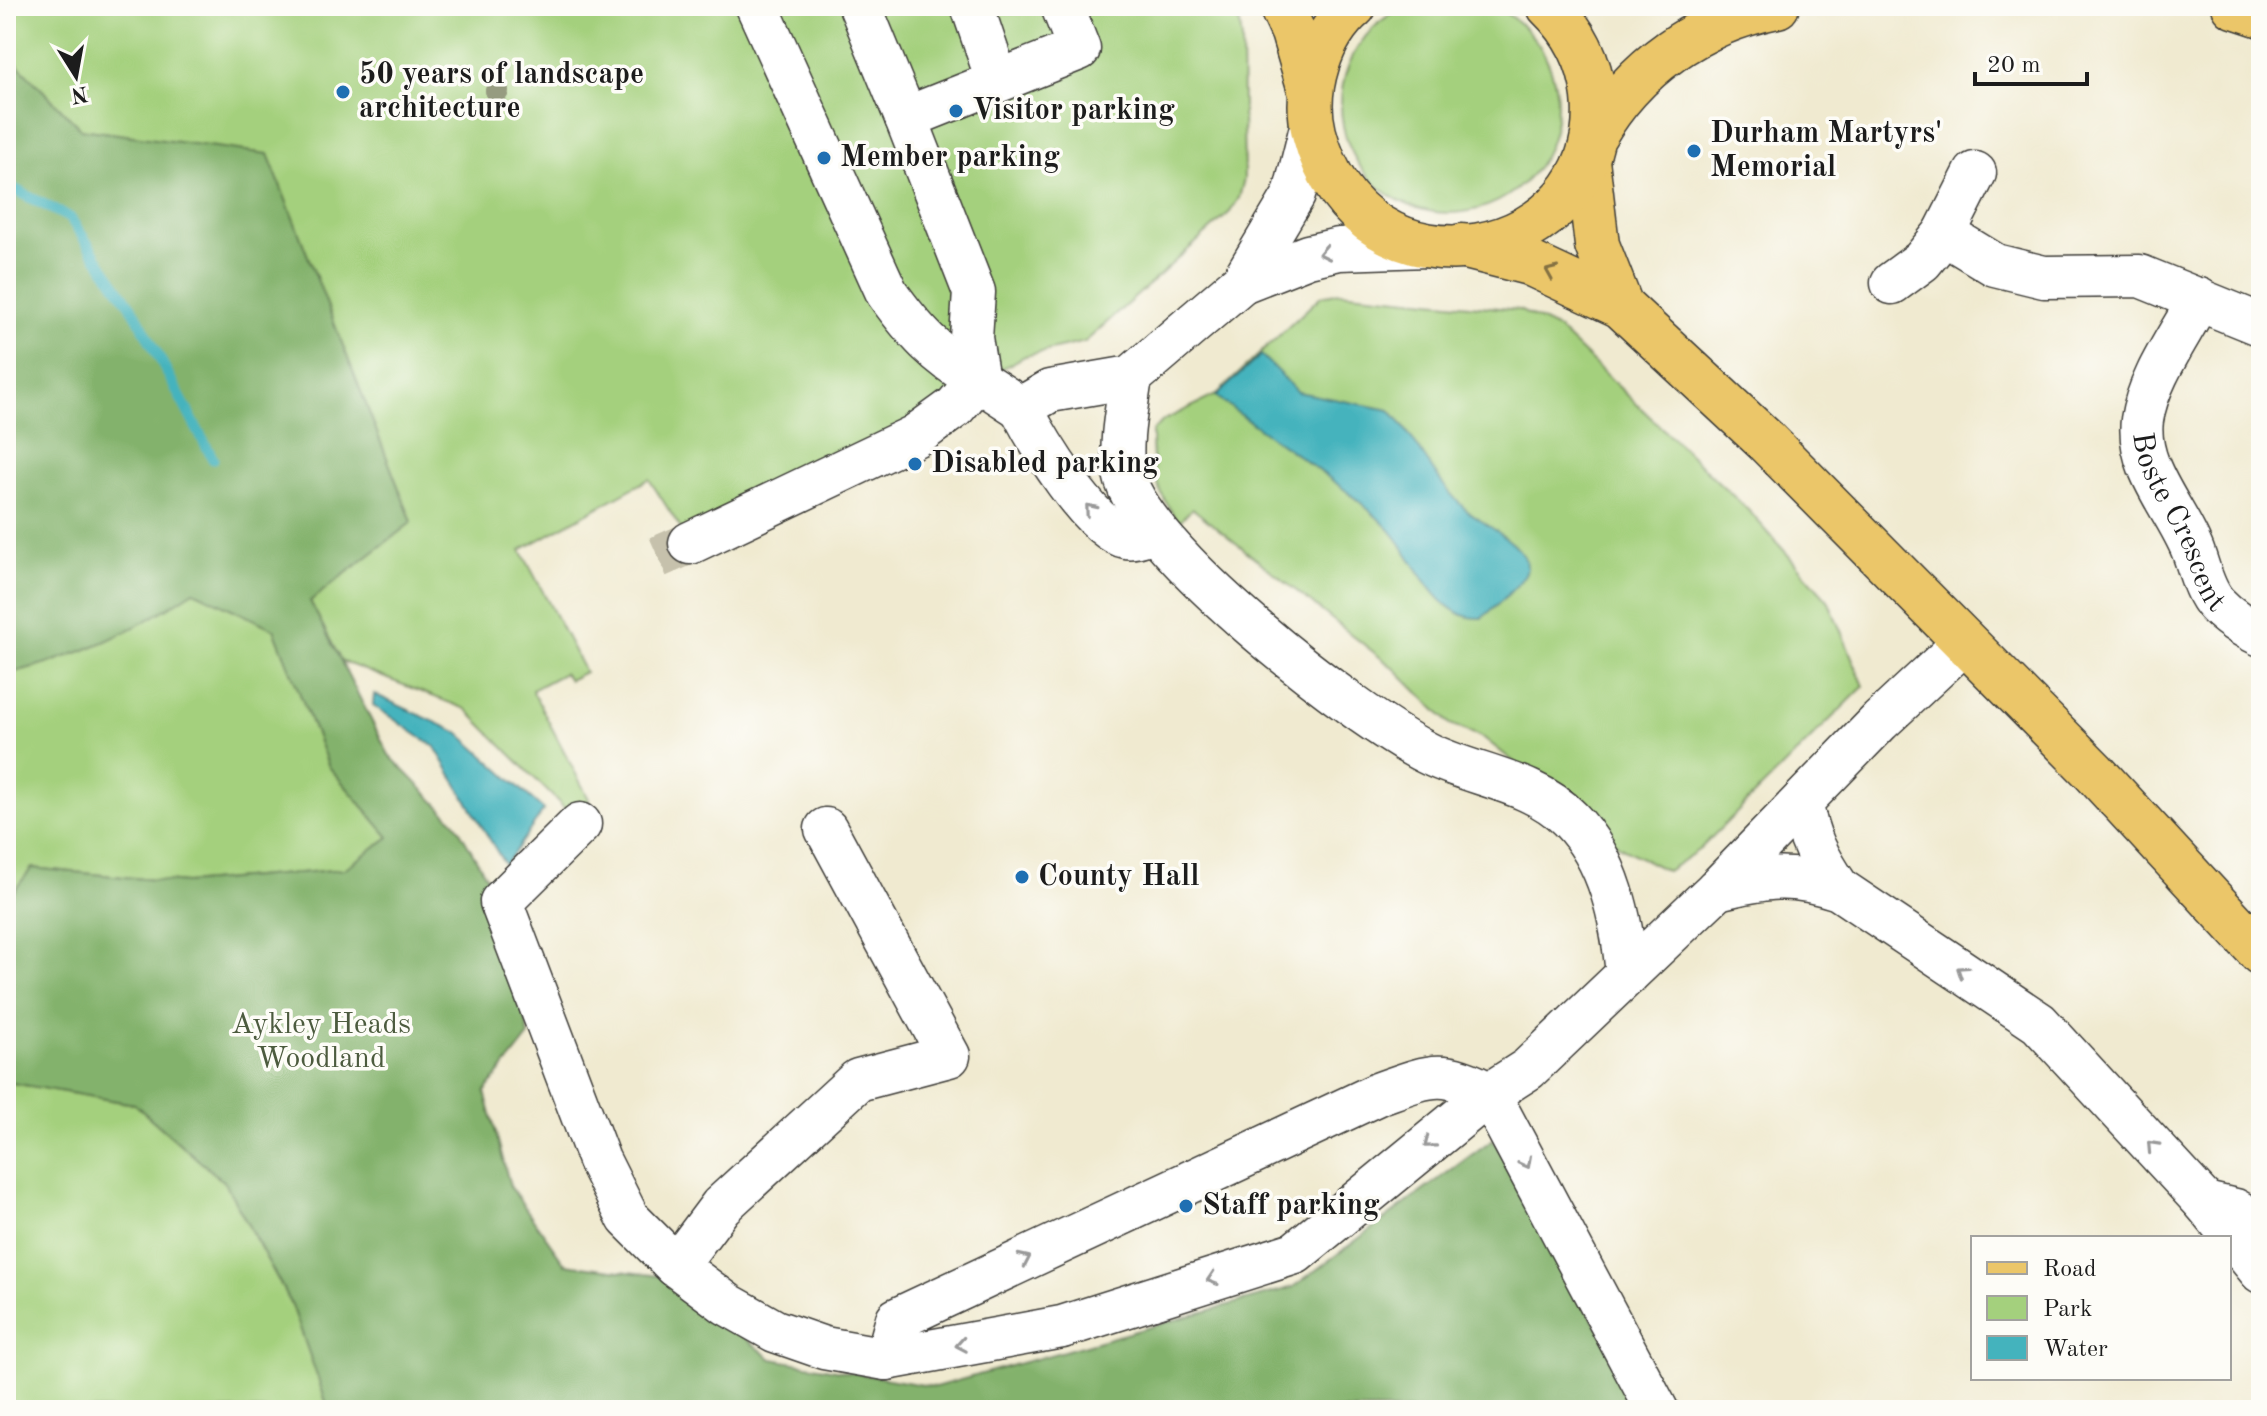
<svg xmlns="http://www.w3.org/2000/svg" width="2267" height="1416" font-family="'Old Standard TT',serif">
<rect width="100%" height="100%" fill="#fdfcf7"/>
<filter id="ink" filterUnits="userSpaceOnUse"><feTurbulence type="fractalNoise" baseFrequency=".0125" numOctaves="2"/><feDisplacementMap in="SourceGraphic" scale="16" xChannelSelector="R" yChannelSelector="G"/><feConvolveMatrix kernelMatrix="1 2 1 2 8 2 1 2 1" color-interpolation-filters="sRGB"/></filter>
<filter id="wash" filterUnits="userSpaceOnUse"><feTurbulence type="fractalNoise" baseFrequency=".006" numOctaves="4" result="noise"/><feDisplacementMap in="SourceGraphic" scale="32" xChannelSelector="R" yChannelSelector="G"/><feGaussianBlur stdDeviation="1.8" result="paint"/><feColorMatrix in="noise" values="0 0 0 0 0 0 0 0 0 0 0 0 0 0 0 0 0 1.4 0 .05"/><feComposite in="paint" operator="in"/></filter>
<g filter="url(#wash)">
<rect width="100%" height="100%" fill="#f0ead0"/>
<path fill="#a4d07d" stroke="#60764c" stroke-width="2" d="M1341 105a108 108 0 1 1 216 0a108 108 0 1 1-216 0Z
M 6,6 L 1230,6 L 1240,24 L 1242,40 L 1244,179 L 1239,198 L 1230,212 L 1085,342 L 1025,356 L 690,543 L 649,479 L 521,550 L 585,672 L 569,680 L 564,673 L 532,690 L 589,799 L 580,824 L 466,709 L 341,661 L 310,601 L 412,522 L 268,155 L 80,129 L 6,53 Z
M 1340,292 L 1519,310 L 1558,329 L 1750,512 L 1828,600 L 1864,686 L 1700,849 L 1667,871 L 1620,847 L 1484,738 L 1450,724 L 1396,670 L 1192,508 L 1179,522 C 1154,489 1152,472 1152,431 L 1164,420 L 1216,395 L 1321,296 Z
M 194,590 L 274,629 L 329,766 L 389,837 L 345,869 L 186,883 L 32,868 L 6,901 L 6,674 C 79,657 132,633 194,590 Z
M 6,1082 L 134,1104 L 225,1183 L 292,1305 L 329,1410 L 6,1410 Z"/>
<path fill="#83b26c" stroke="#506744" stroke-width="2" d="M 6,53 L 81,129 L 268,154 L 412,522 L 310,601 L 389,755 L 455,822 L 501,902 L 529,1036 L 485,1092 L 510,1186 L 565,1264 L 668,1277 L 772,1359 L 935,1387 L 1293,1287 L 1493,1139 L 1644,1410 L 329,1410 L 292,1305 L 225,1183 L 134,1104 L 6,1082 L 6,901 L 32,868 L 186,883 L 344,869 L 389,837 L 329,767 L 274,629 L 194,591 C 132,633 79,657 6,674 Z"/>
<path fill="#44b3bd" stroke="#30686c" stroke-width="2" d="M 1261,355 L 1298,392 L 1390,410 C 1419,442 1437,486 1470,513 C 1485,525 1528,546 1527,568 C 1527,579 1492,610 1482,618 C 1436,621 1415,556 1388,528 C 1338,477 1271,441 1216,396 Z
M 374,694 L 459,733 L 544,810 L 505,865 L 435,747 L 373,705 Z"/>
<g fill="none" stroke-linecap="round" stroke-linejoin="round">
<path stroke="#44b3bd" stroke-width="11" d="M 6,185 L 70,218 L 136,314 L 213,459"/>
</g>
</g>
<g filter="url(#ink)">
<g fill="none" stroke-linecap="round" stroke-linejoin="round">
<path stroke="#c6c1ac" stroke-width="42" stroke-dasharray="42 21" stroke-linecap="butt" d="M 658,557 L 690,543"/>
<g stroke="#3c3b37" stroke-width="45">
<g id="minor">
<path d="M 860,6 L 906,118"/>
<path d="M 972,6 L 997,80"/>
<path d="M 1062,6 L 1079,49 L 906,118 L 974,292 L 971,338 L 978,380 L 1021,408 L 1050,391 L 1131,377 L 1242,282 L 1294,195 L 1312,123"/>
<path d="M 1944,234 L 1975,173"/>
<path d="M 1242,282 L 1308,256 L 1339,249 L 1427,246"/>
<path d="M 1892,283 L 1922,261 L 1944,234 L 1995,265 L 2044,277 L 2140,276 L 2261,325"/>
<path id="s1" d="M 2199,299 C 2180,336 2148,378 2142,420 C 2136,468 2175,507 2192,549 C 2199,566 2203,590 2216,604 C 2229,618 2244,627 2261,635"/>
<path d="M 1131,377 C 1127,407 1119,443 1124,473 C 1138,549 1357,718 1427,753 C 1472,776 1534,781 1570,819 C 1610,860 1622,920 1627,975"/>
<path d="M 1021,408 C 1037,439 1091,531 1126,537 C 1135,539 1147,533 1156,531"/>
<path d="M 690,543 L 915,436 L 955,407 L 978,380 C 936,355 915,332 887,293 L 757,6"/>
<path d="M 1802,802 C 1806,836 1820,861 1839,889"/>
<path d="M 580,824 L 501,902 L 599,1160 L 628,1218 L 676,1266 L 727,1304 L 775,1331 L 824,1348 L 886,1359"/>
<path d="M 1717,889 C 1766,877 1791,873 1839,889 L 2039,1023 L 2205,1203"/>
<path d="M 2261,1224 L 2235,1210 L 2205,1203 L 2261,1272"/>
<path d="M 676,1266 L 721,1206 L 858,1080 L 949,1056 L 826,829"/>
<path d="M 1657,1410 L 1489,1094 C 1443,1067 1428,1076 1380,1093 L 897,1319 L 886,1359 L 1062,1327 L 1295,1253 L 1489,1094 L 1528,1069 L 1717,889 L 1880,721 L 1964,643"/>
</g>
</g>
<g stroke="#3c3b37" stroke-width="47">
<path id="major" d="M 1587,160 L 1597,245 L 1621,306
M 1462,246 L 1529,263 L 1621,306 L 1765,440 L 2093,771 L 2261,953"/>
</g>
<g stroke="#3c3b37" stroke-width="47">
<path id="highway" d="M 1281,6 L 1293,32 L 1311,93
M 1354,6 C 1320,35 1303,90 1314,133 C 1361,315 1611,263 1594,96 C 1590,61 1575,31 1549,6
M 2234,6 L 2261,15
M 1594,136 C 1634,67 1698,22 1777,6"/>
</g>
<use href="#minor" stroke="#fff" stroke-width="42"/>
<use href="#major" stroke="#ebc669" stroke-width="44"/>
<use href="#highway" stroke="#ebc669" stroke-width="44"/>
</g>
<circle fill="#969b80" cx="497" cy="91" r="12"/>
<defs><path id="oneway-chevron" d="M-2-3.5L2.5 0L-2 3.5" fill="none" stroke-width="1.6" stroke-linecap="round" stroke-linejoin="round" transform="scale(2)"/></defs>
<g stroke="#999">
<use href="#oneway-chevron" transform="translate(1324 253) rotate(168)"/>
<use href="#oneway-chevron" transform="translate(1090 509) rotate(-130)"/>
<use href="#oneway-chevron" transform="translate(1962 971) rotate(-146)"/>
<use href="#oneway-chevron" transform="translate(1429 1143) rotate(141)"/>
<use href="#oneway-chevron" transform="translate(2152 1146) rotate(-133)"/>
<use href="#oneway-chevron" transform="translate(1526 1163) rotate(62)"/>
<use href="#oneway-chevron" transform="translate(1025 1259) rotate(-25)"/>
<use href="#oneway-chevron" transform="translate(1212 1279) rotate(162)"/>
<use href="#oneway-chevron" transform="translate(961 1345) rotate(170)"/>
</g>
<use stroke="#847142" href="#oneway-chevron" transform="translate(1551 272) rotate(-157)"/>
</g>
<g fill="#1f6fb2" stroke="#fdfcf7" stroke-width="3">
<circle cx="343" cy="92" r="8"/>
<circle cx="956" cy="111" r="8"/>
<circle cx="1694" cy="151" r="8"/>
<circle cx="824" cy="158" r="8"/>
<circle cx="915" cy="464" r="8"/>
<circle cx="1022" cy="877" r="8"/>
<circle cx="1186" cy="1206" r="8"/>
</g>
<g text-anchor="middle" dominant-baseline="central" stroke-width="7" stroke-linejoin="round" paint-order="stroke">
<g font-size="30" font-weight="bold" fill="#1c1c1c" stroke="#fdfcf7" text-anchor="start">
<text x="359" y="75">50 years of landscape<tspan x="359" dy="34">architecture</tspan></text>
<text x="972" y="111">Visitor parking</text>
<text x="1710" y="134">Durham Martyrs'<tspan x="1710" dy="34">Memorial</tspan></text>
<text x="840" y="158">Member parking</text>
<text x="931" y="464">Disabled parking</text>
<text x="1038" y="877">County Hall</text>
<text x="1202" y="1206">Staff parking</text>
</g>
<g font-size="30" fill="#1c1c1c" stroke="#fdfcf7">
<text stroke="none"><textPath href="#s1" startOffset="244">Boste Crescent</textPath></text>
</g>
<g font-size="30" fill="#4c5b3e" stroke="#fdfcf7">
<text x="321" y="1025">Aykley Heads<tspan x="321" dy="34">Woodland</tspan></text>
</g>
</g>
<rect width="2267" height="1416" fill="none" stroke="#fdfcf7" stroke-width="32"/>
<rect x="1971" y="1236" width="260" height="144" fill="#fdfcf7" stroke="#a3a29f" stroke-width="2"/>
<rect x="1987" y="1262" width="40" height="12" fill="#ebc669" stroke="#a3a29f" stroke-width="2"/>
<text x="2043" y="1276" font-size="24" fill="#1c1c1c">Road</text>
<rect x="1987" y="1296" width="40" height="24" fill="#a4d07d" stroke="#a3a29f" stroke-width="2"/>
<text x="2043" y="1316" font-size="24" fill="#1c1c1c">Park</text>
<rect x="1987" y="1336" width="40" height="24" fill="#44b3bd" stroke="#a3a29f" stroke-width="2"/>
<text x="2043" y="1356" font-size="24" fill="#1c1c1c">Water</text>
<g transform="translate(76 76) rotate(169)" stroke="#fdfcf7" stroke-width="6" paint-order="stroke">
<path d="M0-6L14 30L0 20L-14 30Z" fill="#1c1c1c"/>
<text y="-12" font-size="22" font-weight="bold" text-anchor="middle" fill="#1c1c1c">N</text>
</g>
<path d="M1975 72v12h112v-12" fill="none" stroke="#1c1c1c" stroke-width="4"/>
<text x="1987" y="72" font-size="24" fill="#1c1c1c" stroke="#fdfcf7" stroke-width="6" paint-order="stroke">20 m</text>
</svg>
